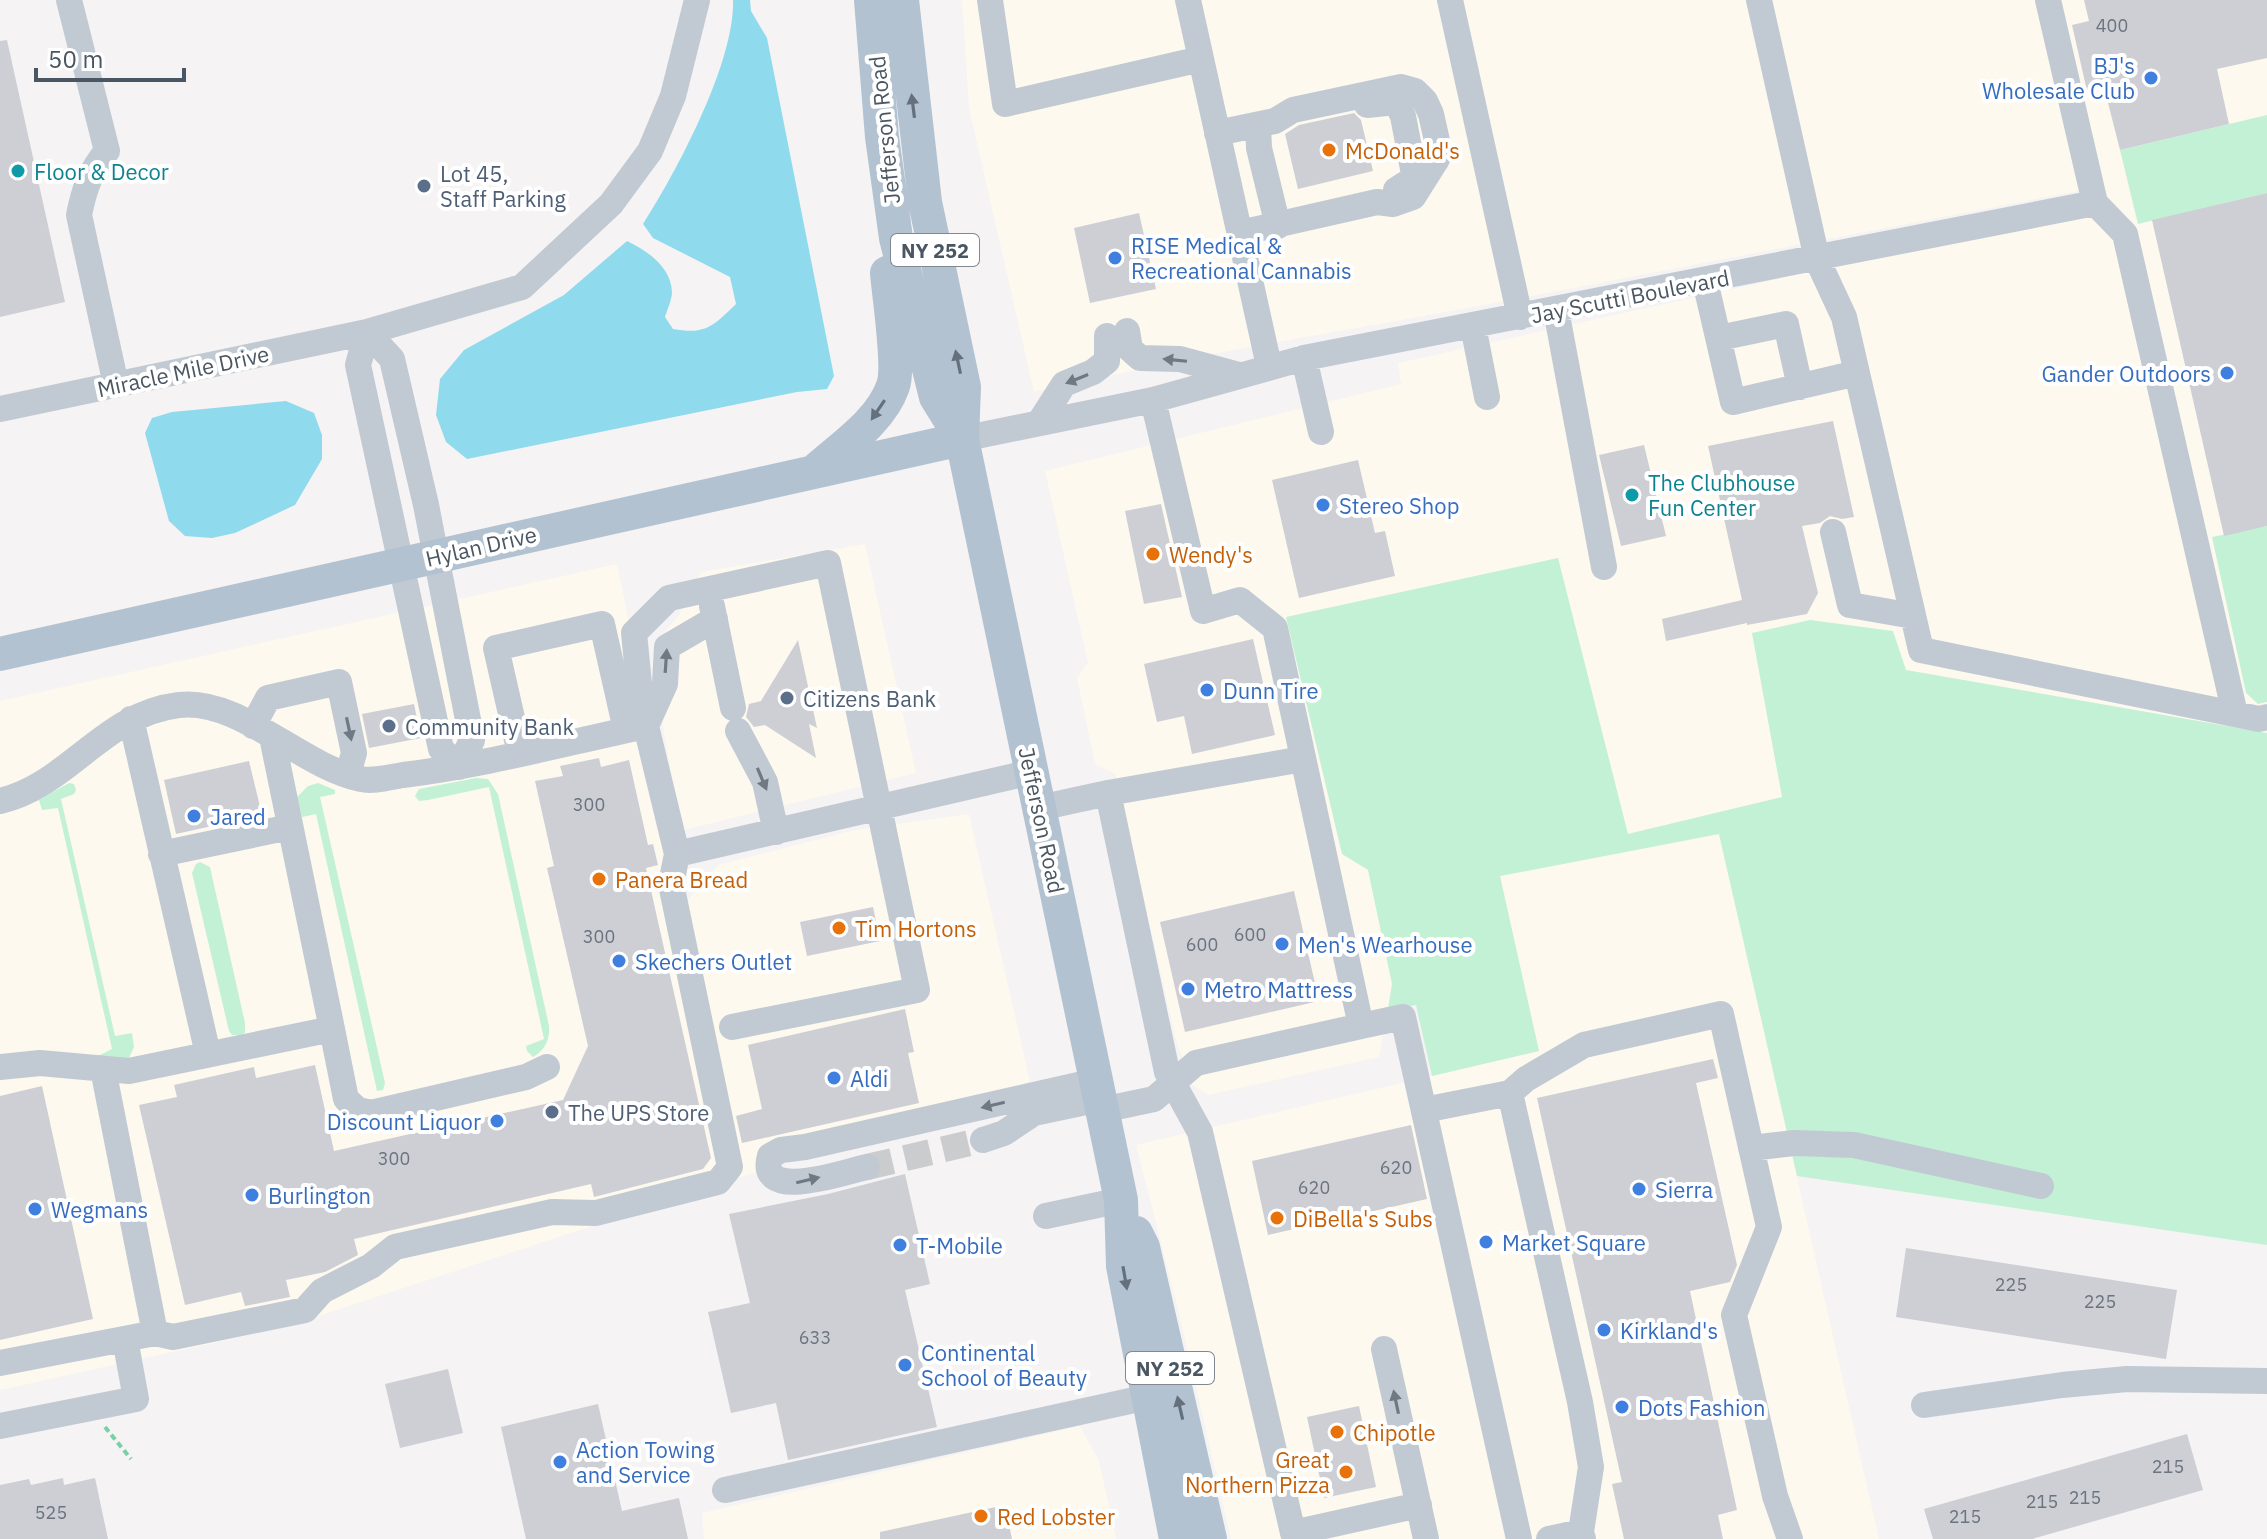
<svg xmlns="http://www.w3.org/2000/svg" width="2267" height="1539" font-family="'IBM Plex Sans',sans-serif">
<rect width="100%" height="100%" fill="#f5f3f3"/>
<path fill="#fdf9ef" d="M 962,0 L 2038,0 L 2083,190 L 1485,305 L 1206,355 L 1034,392 L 969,108 Z
M 2055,0 L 2267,0 L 2267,733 L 1905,670 L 1752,633 L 1782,797 L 1627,834 L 1558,558 L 1287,617 L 1368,869 L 1392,984 L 1379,1057 L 1208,1095 L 1191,1084 L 1176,1040 L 1115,774 L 1095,764 L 1077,678 L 1088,663 L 1045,471 L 1401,384 L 1398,363 L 2103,207 Z
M 865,544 L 916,773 L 680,831 L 655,676 L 658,640 L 679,615 L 701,572 Z
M 617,564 L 687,901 L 718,865 L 855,830 L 969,814 L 1030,1082 L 285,1327 L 0,1390 L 0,701 Z
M 1719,834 L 1879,1539 L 1231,1539 L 1178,1309 L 1136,1145 L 1539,1051 L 1500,876 Z
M 1080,1426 L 1099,1461 L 1116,1539 L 704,1539 L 702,1513 Z"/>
<path fill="#c3f1d5" d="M 2267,115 L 2267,193 L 2138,224 L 2120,150 Z
M 2267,526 L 2267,702 L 2258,704 L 2246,693 L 2212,537 Z
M 1558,558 L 1628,834 L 1782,797 L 1752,633 L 1810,620 L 1893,631 L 1906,670 L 2267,733 L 2267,1245 L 1797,1176 L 1719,834 L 1500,876 L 1539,1051 L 1432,1076 L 1416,1005 L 1388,1010 L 1392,984 L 1368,870 L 1342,854 L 1286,617 Z
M 476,778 L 488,779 L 498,794 L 549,1026 C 550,1040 545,1050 533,1057 L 527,1051 L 526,1046 L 544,1039 L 489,787 L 428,800 L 419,801 L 415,796 L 419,789 Z
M 69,783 L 74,784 L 76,790 L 74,794 L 61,799 L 115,1036 L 132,1033 L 134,1047 L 129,1058 L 119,1062 L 98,1056 L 112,1049 L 58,808 L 42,810 L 39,800 Z
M 318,783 L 335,790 L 335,794 L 320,797 L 385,1083 L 383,1090 L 377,1091 L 316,814 L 302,817 L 297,797 L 308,786 Z
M 200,862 L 210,867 L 245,1023 L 245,1033 L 241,1035 L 232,1035 L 229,1031 L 192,873 L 196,864 Z"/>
<path fill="#90daee" d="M 733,0 L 750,0 L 751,11 L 767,38 L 834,376 L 827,389 L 797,392 L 467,459 L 446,442 L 436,415 L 440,379 L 464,350 L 564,295 L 627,241 C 648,251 671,267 672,292 C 672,300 667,310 665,317 L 673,329 C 706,335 713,326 736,304 L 730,277 L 653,238 L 643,224 C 677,171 735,62 733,0 Z
M 286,401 L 314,413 L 322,435 L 322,459 L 295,505 L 235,533 L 212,538 L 185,536 L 169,521 L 145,433 L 152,418 L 172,412 Z"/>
<path fill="#cdcfd5" d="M 2084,0 L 2267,0 L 2267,58 L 2217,69 L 2229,124 L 2120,150 L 2104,87 L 2087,91 L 2072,25 L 2089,21 Z
M 7,40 L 65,302 L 0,317 L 0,41 Z
M 1354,113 L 1361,120 L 1373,171 L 1298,189 L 1285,134 L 1299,125 Z
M 2267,193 L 2267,526 L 2224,536 L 2152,220 Z
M 1139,213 L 1156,289 L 1090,303 L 1074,228 Z
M 1833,421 L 1854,517 L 1842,519 L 1830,516 L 1820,523 L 1802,526 L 1818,593 L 1807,614 L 1747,625 L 1747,623 L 1666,641 L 1662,619 L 1742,600 L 1708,446 Z
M 1644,445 L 1666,536 L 1621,546 L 1599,455 Z
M 1358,460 L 1375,533 L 1385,531 L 1395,576 L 1299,598 L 1272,480 Z
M 1161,504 L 1182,597 L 1144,604 L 1125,511 Z
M 1253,639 L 1275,735 L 1192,754 L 1184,716 L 1157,722 L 1144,664 Z
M 798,640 L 817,728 L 809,724 L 816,758 L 765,725 L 754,727 L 746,717 L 749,704 L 761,701 Z
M 414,704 L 421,738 L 369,748 L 362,714 Z
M 599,758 L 601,767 L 629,760 L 648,845 L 653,844 L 658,865 L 646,868 L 711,1158 L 703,1169 L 594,1197 L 591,1184 L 354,1239 L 358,1255 L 325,1272 L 286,1280 L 290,1297 L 245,1306 L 241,1292 L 185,1305 L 139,1105 L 177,1097 L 174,1085 L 254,1067 L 256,1078 L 315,1065 L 334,1151 L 563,1100 L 588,1046 L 547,868 L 554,866 L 535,781 L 563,776 L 560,766 Z
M 249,761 L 262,815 L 176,834 L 164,780 Z
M 1294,891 L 1319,1001 L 1185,1032 L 1160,922 Z
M 873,907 L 880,941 L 807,956 L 800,922 Z
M 905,1009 L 914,1052 L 908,1053 L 919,1103 L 742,1143 L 736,1116 L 762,1109 L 748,1045 Z
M 1713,1059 L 1718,1078 L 1696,1083 L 1737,1265 L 1730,1282 L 1690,1291 L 1737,1510 L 1718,1515 L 1723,1539 L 1624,1539 L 1612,1484 L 1622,1482 L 1537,1098 Z
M 42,1086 L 93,1319 L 0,1340 L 0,1096 Z
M 1411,1125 L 1427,1199 L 1268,1235 L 1252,1161 Z
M 905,1174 L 930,1284 L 905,1290 L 937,1427 L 788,1460 L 776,1403 L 731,1413 L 708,1312 L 750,1303 L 729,1214 L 828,1194 Z
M 1906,1248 L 2177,1290 L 2166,1359 L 1896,1317 Z
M 448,1369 L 463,1433 L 400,1448 L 385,1384 Z
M 598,1404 L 622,1511 L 679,1498 L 688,1539 L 526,1539 L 501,1427 Z
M 1359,1406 L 1376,1487 L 1324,1498 L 1307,1417 Z
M 2187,1434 L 2203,1490 L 2032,1539 L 1933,1539 L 1924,1509 Z
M 63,1478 L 64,1485 L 95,1478 L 108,1539 L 0,1539 L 0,1485 L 29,1479 L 31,1485 Z
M 1005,1505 L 1012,1539 L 880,1539 L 880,1532 Z"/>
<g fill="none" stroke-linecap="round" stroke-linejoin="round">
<path stroke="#caccce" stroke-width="26" stroke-dasharray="26 13" stroke-linecap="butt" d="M 867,1167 L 983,1140"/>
<path stroke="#7ad0a6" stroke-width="4" stroke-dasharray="6 4" stroke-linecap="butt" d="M 105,1427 L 131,1459"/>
<path stroke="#c1cad2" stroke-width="26" d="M 69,0 L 107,151 C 90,171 84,190 79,215 L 116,385
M 990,0 L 1005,104 L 1201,59
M 1188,0 L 1269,366
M 1450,0 L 1520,317
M 1759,0 L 1817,259 L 1844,317 L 1921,650 L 2259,719 L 2267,717
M 1367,105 L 1396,102 L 1403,116 L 1414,174 L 1410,181 L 1396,190
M 1258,125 L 1259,148 L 1278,226
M 1217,133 L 1275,121 L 1293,110 L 1401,87 L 1415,91 L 1425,101 L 1431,114 L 1438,145 L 1437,159 L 1413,197 L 1393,204 L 1377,202 L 1240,233
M 2095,203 L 2125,234 L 2235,714
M 1705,281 L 1733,402 L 1857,373
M 1556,310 L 1604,567
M 1473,326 L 1487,397
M 1127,331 L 1130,349 L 1140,358 L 1180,359 L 1239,375
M 367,332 L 392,359 L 426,505 L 472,740 L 459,767 L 441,749 L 358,365 Z
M 1719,338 L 1786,324 L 1800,387
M 1304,358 L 1321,432
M 1153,400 L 1203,611 L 1240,600 L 1275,628 L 1361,1026 L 1403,1017 L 1519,1539
M 0,409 L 367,332 L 522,287 L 611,204 L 650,151 L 673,96 L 697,0
M 1039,423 L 1064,384 L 1093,372 L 1107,361 L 1107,336
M 962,439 L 1153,400 L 1304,358 L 2095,203 L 2048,0
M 1833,532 L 1850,605 L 1913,616
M 712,606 L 733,708
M 131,719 L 208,1054
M 253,726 L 268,698 L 339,682 L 354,753 L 348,774
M 646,726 L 640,694 L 634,633 L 669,598 L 828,563 L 917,990 L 732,1027
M 646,726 L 665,684 L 667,647 L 715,619
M 738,731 L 765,782 L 776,832
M 272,737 L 332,1029
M 520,753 L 496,648 L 602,624 L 626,730
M 1108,793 L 1303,759
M 0,801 C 69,785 103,714 179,705 C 240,698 300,766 361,779 C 373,782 390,777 403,775 C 485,765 565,743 646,726 L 677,854 L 1032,772
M 1039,808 L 1108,793 L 1167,1072 L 1200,1132 L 1293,1533 L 1419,1505
M 161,854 L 290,827
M 0,1067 L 40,1063 L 129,1071 L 332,1029 L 346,1099 L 358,1110 L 371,1113 L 526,1077 L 547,1067
M 1510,1093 L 1526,1079 L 1584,1045 L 1721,1014 L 1769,1227 L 1734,1315 L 1775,1496 L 1790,1539
M 1102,1110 L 1154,1099 L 1196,1063 L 1361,1026
M 1424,1110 L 1510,1093 L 1580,1402 L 1591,1467 L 1581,1532 L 1583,1539
M 983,1140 L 1004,1133 L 1034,1113 L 1100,1099
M 1751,1148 L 1794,1143 L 1854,1145 L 2041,1186
M 867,1167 C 847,1171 756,1204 770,1156 L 781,1150 L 805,1147 L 1096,1081
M 1046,1216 L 1121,1200
M 155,1333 L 173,1337 L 305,1310 L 322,1291 L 371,1266 L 395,1247 L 552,1212 L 596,1213 L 718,1182 L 730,1167 L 671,884 L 677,854
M 1384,1349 L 1426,1539
M 0,1363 L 155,1333 L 103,1069
M 1924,1405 L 2062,1385 L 2127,1379 L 2267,1381
M 0,1426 L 136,1399 L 125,1339
M 725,1490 L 1148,1397
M 1549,1539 L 1581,1532"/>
<path stroke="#b3c2d1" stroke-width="34" d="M 871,0 L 882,137 L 896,238 L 936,397 L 962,439
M 902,0 L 925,202 L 964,387 L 962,439 L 1121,1200 L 1123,1266 L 1176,1539
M 817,469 C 843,446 881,421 893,386 C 900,367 889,297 887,273
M 0,654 L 962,439
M 1136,1233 L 1143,1247 L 1210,1539"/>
</g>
<defs><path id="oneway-solid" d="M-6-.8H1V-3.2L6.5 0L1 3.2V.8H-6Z" transform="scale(2)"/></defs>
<g fill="#64717d">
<use href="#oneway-solid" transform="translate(913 106) rotate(-97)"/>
<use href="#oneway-solid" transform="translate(958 362) rotate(-102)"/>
<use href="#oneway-solid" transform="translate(878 410) rotate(124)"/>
<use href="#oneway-solid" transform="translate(1125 1278) rotate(80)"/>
<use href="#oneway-solid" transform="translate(1180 1408) rotate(-103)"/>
</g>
<g fill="#6e7983">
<use href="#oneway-solid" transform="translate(1175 360) rotate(-174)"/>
<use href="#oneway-solid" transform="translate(1077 379) rotate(158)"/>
<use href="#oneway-solid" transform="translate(666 661) rotate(-86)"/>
<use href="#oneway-solid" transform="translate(349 729) rotate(78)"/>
<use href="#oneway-solid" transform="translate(762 779) rotate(67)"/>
<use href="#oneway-solid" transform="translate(993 1105) rotate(167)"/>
<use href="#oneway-solid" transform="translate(808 1180) rotate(-13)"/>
<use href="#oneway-solid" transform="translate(1396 1402) rotate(-102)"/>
</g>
<g fill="#3f7fe0" stroke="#fff" stroke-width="3">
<circle cx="2151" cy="78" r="8"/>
<circle cx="1115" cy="258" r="8"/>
<circle cx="2227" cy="373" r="8"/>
<circle cx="1323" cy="505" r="8"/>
<circle cx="1207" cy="690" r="8"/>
<circle cx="194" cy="816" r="8"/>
<circle cx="1282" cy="944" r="8"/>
<circle cx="619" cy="961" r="8"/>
<circle cx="1188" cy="989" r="8"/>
<circle cx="834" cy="1078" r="8"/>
<circle cx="497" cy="1121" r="8"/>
<circle cx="1639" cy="1189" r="8"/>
<circle cx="252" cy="1195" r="8"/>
<circle cx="35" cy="1209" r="8"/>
<circle cx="1486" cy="1242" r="8"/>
<circle cx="900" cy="1245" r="8"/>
<circle cx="1604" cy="1330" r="8"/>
<circle cx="905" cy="1365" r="8"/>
<circle cx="1622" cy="1407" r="8"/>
<circle cx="560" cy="1462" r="8"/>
</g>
<g fill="#e8710a" stroke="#fff" stroke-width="3">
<circle cx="1329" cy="150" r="8"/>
<circle cx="1153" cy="554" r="8"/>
<circle cx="599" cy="879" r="8"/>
<circle cx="839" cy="928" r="8"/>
<circle cx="1277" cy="1218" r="8"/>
<circle cx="1337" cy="1432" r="8"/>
<circle cx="1346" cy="1472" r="8"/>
<circle cx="981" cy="1516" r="8"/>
</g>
<g fill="#0f9aa8" stroke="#fff" stroke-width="3">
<circle cx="18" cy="171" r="8"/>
<circle cx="1632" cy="495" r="8"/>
</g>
<g fill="#5c6f8a" stroke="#fff" stroke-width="3">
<circle cx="424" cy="186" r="8"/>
<circle cx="787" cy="698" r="8"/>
<circle cx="389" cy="726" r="8"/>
<circle cx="552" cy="1112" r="8"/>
</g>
<g text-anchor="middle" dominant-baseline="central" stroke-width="8" stroke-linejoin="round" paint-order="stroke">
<g font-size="18" fill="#6b747e">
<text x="2112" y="25">400</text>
<text x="589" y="804">300</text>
<text x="1250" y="934">600</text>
<text x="599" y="936">300</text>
<text x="1202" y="944">600</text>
<text x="394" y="1158">300</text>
<text x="1396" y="1167">620</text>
<text x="1314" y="1187">620</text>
<text x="2011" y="1284">225</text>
<text x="2100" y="1301">225</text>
<text x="815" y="1337">633</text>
<text x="2168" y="1466">215</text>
<text x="2085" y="1497">215</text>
<text x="2042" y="1501">215</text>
<text x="51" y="1512">525</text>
<text x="1965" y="1516">215</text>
</g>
<g fill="#fff" stroke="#808990" stroke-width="2">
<rect x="891" y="234" width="88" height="32" rx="6"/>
<rect x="1126" y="1352" width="88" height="32" rx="6"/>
</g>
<g font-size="20" font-weight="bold" fill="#4a5661">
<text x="935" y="250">NY 252</text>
<text x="1170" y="1368">NY 252</text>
</g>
<g font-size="22" fill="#366cbe" stroke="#fff" text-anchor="start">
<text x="2135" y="65" text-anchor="end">BJ's<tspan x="2135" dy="25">Wholesale Club</tspan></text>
<text x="1131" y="245">RISE Medical &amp;<tspan x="1131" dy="25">Recreational Cannabis</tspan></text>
<text x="2211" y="373" text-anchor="end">Gander Outdoors</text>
<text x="1339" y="505">Stereo Shop</text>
<text x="1223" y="690">Dunn Tire</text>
<text x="210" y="816">Jared</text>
<text x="1298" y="944">Men's Wearhouse</text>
<text x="635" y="961">Skechers Outlet</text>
<text x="1204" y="989">Metro Mattress</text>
<text x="850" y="1078">Aldi</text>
<text x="481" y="1121" text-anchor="end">Discount Liquor</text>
<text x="1655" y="1189">Sierra</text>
<text x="268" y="1195">Burlington</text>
<text x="51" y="1209">Wegmans</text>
<text x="1502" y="1242">Market Square</text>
<text x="916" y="1245">T-Mobile</text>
<text x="1620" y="1330">Kirkland's</text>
<text x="921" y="1352">Continental<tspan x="921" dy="25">School of Beauty</tspan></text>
<text x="1638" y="1407">Dots Fashion</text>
<text x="576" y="1449">Action Towing<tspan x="576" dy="25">and Service</tspan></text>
</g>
<g font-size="22" fill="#4a5661" stroke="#fff">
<text transform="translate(884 130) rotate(-96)">Jefferson Road</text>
<text transform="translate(1630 296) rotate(-11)">Jay Scutti Boulevard</text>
<text transform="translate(183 371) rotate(-12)">Miracle Mile Drive</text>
<text transform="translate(481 546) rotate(-13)">Hylan Drive</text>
<text transform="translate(1042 820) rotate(78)">Jefferson Road</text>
</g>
<g font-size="22" fill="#c56008" stroke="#fff" text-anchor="start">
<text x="1345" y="150">McDonald's</text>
<text x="1169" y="554">Wendy's</text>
<text x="615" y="879">Panera Bread</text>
<text x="855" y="928">Tim Hortons</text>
<text x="1293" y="1218">DiBella's Subs</text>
<text x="1353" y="1432">Chipotle</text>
<text x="1330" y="1459" text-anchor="end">Great<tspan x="1330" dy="25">Northern Pizza</tspan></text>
<text x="997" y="1516">Red Lobster</text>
</g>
<g font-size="22" fill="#0d838f" stroke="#fff" text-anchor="start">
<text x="34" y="171">Floor &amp; Decor</text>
<text x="1648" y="482">The Clubhouse<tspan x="1648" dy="25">Fun Center</tspan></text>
</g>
<g font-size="22" fill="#4e5e75" stroke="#fff" text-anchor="start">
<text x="440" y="173">Lot 45,<tspan x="440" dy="25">Staff Parking</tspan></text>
<text x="803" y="698">Citizens Bank</text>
<text x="405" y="726">Community Bank</text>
<text x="568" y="1112">The UPS Store</text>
</g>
</g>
<path d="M36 68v12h148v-12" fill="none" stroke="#4a5661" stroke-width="4"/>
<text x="48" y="68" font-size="24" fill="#4a5661" stroke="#ffffff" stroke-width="6" paint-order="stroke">50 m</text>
</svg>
